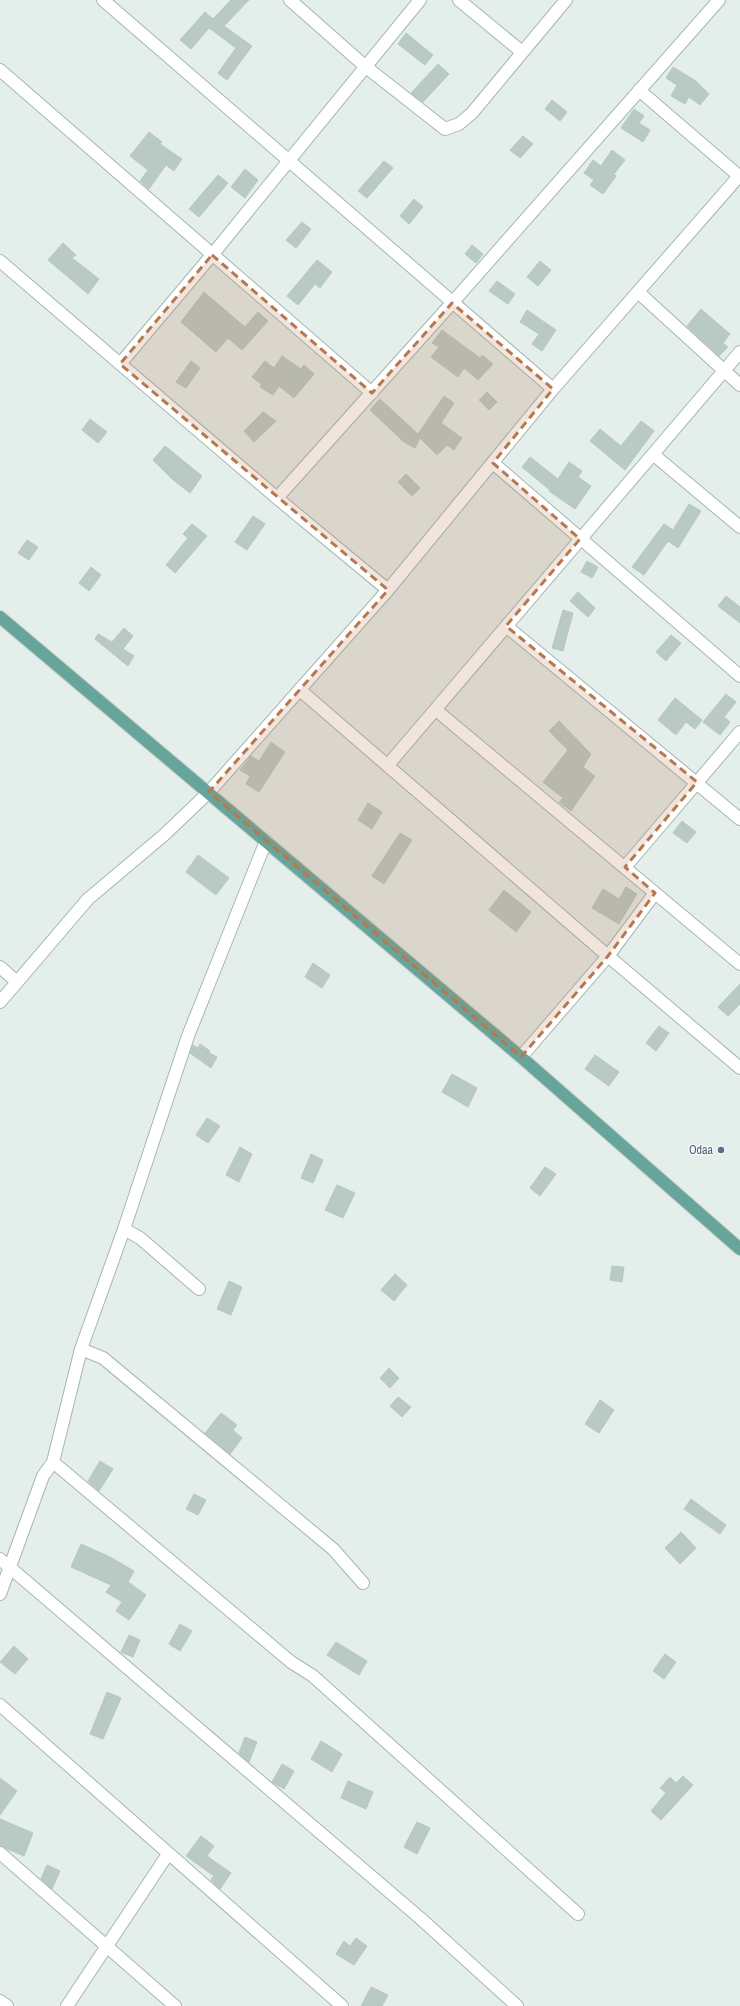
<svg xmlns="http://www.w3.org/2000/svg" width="740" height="2006" font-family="'Archivo Narrow',sans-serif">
<rect width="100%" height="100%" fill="#e4eeea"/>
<path fill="#b9c9c4" stroke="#b6c8c2" d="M 231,0 L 249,0 L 224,26 L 252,46 L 227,80 L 218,73 L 236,48 L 209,28 L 191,49 L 180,40 L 205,12 L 213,19 Z
M 406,33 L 433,55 L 425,65 L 398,44 Z
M 438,64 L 449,74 L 423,102 L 411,93 Z
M 673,67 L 696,81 L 709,94 L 700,105 L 689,97 L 685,104 L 671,96 L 677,85 L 666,78 Z
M 552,100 L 567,112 L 560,121 L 545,109 Z
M 634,109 L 644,116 L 639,123 L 650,130 L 643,142 L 621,128 Z
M 149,132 L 162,142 L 160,144 L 182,159 L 174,171 L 166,165 L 149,189 L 140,181 L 148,170 L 130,156 Z
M 523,136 L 533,144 L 520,158 L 510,150 Z
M 612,150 L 625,160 L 614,174 L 616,176 L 603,194 L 590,185 L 594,180 L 584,173 L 593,160 L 601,166 Z
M 384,161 L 393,168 L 367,198 L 358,191 Z
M 245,169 L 258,180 L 245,198 L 231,187 Z
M 218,175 L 228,183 L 199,217 L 189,209 Z
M 414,199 L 423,207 L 409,224 L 400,216 Z
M 302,222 L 311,229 L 296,248 L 286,240 Z
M 63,243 L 76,255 L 72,258 L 99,279 L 88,294 L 48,260 Z
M 472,245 L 483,254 L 476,263 L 465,254 Z
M 317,260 L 332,272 L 320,288 L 315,284 L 298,305 L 287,296 Z
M 540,261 L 551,270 L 538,286 L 527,277 Z
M 497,281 L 515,294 L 508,304 L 489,291 Z
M 204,292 L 245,327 L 258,312 L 268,321 L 242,350 L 228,338 L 216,352 L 181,322 Z
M 701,309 L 730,334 L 723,343 L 728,347 L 719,356 L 687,326 Z
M 527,310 L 556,330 L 542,351 L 532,344 L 539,334 L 520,322 Z
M 442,330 L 480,358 L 482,355 L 493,364 L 478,380 L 464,368 L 458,377 L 431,357 L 439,347 L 432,343 Z
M 282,356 L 301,369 L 304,365 L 314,374 L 294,398 L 279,386 L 273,395 L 260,387 L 262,385 L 252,377 L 265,361 L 274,368 Z
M 191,361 L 200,368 L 186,388 L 176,382 Z
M 487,392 L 497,402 L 489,410 L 479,400 Z
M 444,396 L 454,403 L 441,423 L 462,438 L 454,450 L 447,445 L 437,455 L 420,438 L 415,448 L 404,442 L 370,410 L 380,399 L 418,434 Z
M 263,412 L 276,421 L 254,442 L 244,431 Z
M 90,419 L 107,432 L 98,443 L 82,430 Z
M 641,421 L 654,431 L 625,470 L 590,441 L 600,429 L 621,446 Z
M 165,446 L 202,476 L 190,493 L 172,479 L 153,460 Z
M 530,457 L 558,479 L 569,462 L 582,471 L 578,477 L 591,486 L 575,509 L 549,491 L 550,490 L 522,467 Z
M 406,474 L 420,488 L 412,496 L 398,482 Z
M 689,504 L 701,511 L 678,548 L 668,541 L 644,575 L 632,567 L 664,524 L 673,530 Z
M 253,516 L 265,524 L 247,550 L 235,542 Z
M 192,524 L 207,536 L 175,573 L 166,565 L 188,538 L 183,534 Z
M 27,540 L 38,547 L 29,560 L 18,553 Z
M 587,561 L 598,567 L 592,578 L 581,572 Z
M 91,567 L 101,575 L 89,591 L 79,583 Z
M 578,592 L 595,608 L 588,617 L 570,601 Z
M 726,596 L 740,607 L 740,623 L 718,606 Z
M 563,610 L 573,613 L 563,651 L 552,648 Z
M 124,628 L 133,636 L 123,649 L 134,656 L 128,666 L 95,639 L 98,634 L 112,642 Z
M 671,635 L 681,643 L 666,661 L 656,652 Z
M 726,694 L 736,702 L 724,717 L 730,722 L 720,735 L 703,722 Z
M 675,698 L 702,720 L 695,729 L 686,722 L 676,735 L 658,720 Z
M 559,721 L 591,754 L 583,767 L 595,776 L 571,811 L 559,802 L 563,798 L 543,782 L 568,750 L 549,731 Z
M 271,742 L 285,752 L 259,792 L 246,784 L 250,776 L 240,770 L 251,756 L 259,761 Z
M 368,803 L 382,812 L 372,829 L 358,820 Z
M 682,821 L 696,832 L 687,843 L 673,833 Z
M 400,833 L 412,840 L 384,884 L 372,876 Z
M 198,855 L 229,878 L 216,895 L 186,872 Z
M 626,887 L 637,894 L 619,924 L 592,908 L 603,889 L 619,899 Z
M 504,890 L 531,912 L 516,932 L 489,910 Z
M 313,963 L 330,975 L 322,988 L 305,977 Z
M 740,984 L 740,1004 L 728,1016 L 718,1007 Z
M 659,1026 L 669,1033 L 656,1051 L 646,1043 Z
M 200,1044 L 210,1051 L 209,1053 L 217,1057 L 211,1068 L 190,1053 L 193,1045 L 198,1048 Z
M 595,1055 L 619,1072 L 609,1086 L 585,1069 Z
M 452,1074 L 477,1088 L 468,1107 L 442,1092 Z
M 207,1118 L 220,1126 L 208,1143 L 196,1135 Z
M 240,1147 L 252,1154 L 239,1182 L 226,1175 Z
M 311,1154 L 323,1160 L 313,1183 L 301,1178 Z
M 545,1167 L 556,1174 L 540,1196 L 530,1188 Z
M 337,1185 L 355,1193 L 343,1218 L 325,1210 Z
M 612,1266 L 624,1267 L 622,1282 L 610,1280 Z
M 395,1274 L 407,1285 L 394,1301 L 381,1290 Z
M 229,1281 L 242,1287 L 231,1315 L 217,1309 Z
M 389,1368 L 399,1378 L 390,1388 L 380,1378 Z
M 398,1397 L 411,1407 L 402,1417 L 390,1406 Z
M 600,1400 L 614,1410 L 599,1433 L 585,1424 Z
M 221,1413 L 237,1425 L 233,1430 L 242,1438 L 230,1454 L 205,1433 Z
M 100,1461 L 113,1469 L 99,1491 L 88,1481 Z
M 194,1494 L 206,1500 L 198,1515 L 186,1509 Z
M 691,1499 L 726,1525 L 720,1534 L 684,1509 Z
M 681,1532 L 696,1548 L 680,1564 L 665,1548 Z
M 81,1544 L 110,1557 L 134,1571 L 128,1582 L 146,1595 L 129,1620 L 116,1611 L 122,1602 L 106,1592 L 111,1585 L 71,1567 Z
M 180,1624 L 192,1631 L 180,1651 L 169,1644 Z
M 129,1635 L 140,1640 L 133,1657 L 121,1652 Z
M 336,1642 L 367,1661 L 359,1675 L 327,1655 Z
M 14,1646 L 28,1659 L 15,1674 L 0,1662 Z
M 665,1654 L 676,1662 L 664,1679 L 653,1671 Z
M 107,1692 L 121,1698 L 103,1739 L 90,1734 Z
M 245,1737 L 257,1742 L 249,1762 L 239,1753 Z
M 321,1741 L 342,1754 L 332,1772 L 311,1759 Z
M 282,1764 L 294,1771 L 284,1789 L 272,1782 Z
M 683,1776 L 693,1785 L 661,1820 L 651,1811 L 666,1793 L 660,1788 L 670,1777 L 676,1783 Z
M 0,1778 L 17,1791 L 0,1815 Z
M 348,1781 L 373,1792 L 366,1809 L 341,1798 Z
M 0,1819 L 33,1833 L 24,1856 L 0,1846 Z
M 417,1822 L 430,1828 L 417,1854 L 404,1847 Z
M 201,1836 L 214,1846 L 207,1856 L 231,1873 L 220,1889 L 211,1880 L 214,1876 L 186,1856 Z
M 47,1865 L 60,1871 L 52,1889 L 41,1879 Z
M 356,1938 L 367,1946 L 354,1965 L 336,1954 L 344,1941 L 350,1946 Z
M 371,1987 L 388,1995 L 382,2006 L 361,2006 Z"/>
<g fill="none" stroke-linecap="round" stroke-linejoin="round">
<g stroke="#a6b6b2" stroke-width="14">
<path id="minor" d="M 103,0 L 553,389
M 290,0 L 366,67 L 445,129 L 459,124 L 472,113 L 566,0
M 459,0 L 522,52
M 0,70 L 372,393
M 639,90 L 739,176
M 0,261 L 277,498 L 388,590
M 638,292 L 740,385
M 120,364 L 212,255 L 420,0
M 654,455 L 740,527
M 493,463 L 740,676
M 277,498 L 452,303 L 719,0
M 506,626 L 740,819
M 300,690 L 608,956 L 740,1068
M 436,710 L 740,964
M 388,765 L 740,352
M 625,867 L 740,732
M 0,967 L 17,982
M 0,1002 L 88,899 L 164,835 L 209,792 L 388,590 L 553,389 L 740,175
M 521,1057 L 608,956 L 655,893
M 124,1229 L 140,1238 L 199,1289
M 81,1349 L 103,1358 L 333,1549 L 363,1583
M 53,1462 L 291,1662 L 313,1676 L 578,1914
M 0,1559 L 420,1918 L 517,2006
M 0,1594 L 43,1476 L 53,1462 L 81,1349 L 124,1229 L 188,1036 L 266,841
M 0,1705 L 342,2006
M 0,1853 L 175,2006
M 0,2001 L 7,2006
M 67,2006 L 168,1854"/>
</g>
<g stroke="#c1cac8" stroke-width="14">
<path id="major" d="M 0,617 L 521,1057 L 740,1249"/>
</g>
<use href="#minor" stroke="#fff" stroke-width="12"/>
<use href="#major" stroke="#67a59b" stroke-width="12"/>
</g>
<path fill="#b67851" fill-opacity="0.2" stroke="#b67851" stroke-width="3" stroke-dasharray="8 5" stroke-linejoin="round" d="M 212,255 L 372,393 L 452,303 L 553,389 L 493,463 L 580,539 L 506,626 L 697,782 L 625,867 L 655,893 L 608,956 L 521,1057 L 209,792 L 388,590 L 120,364 Z"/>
<circle fill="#5c6f8a" stroke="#f5faf8" stroke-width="1.5" cx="721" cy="1150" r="4"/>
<g text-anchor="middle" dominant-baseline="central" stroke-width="3" stroke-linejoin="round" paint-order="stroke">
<g font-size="12" fill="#4e5e75" stroke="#f5faf8" text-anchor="end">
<text x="713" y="1150">Odaa</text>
</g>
</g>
</svg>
